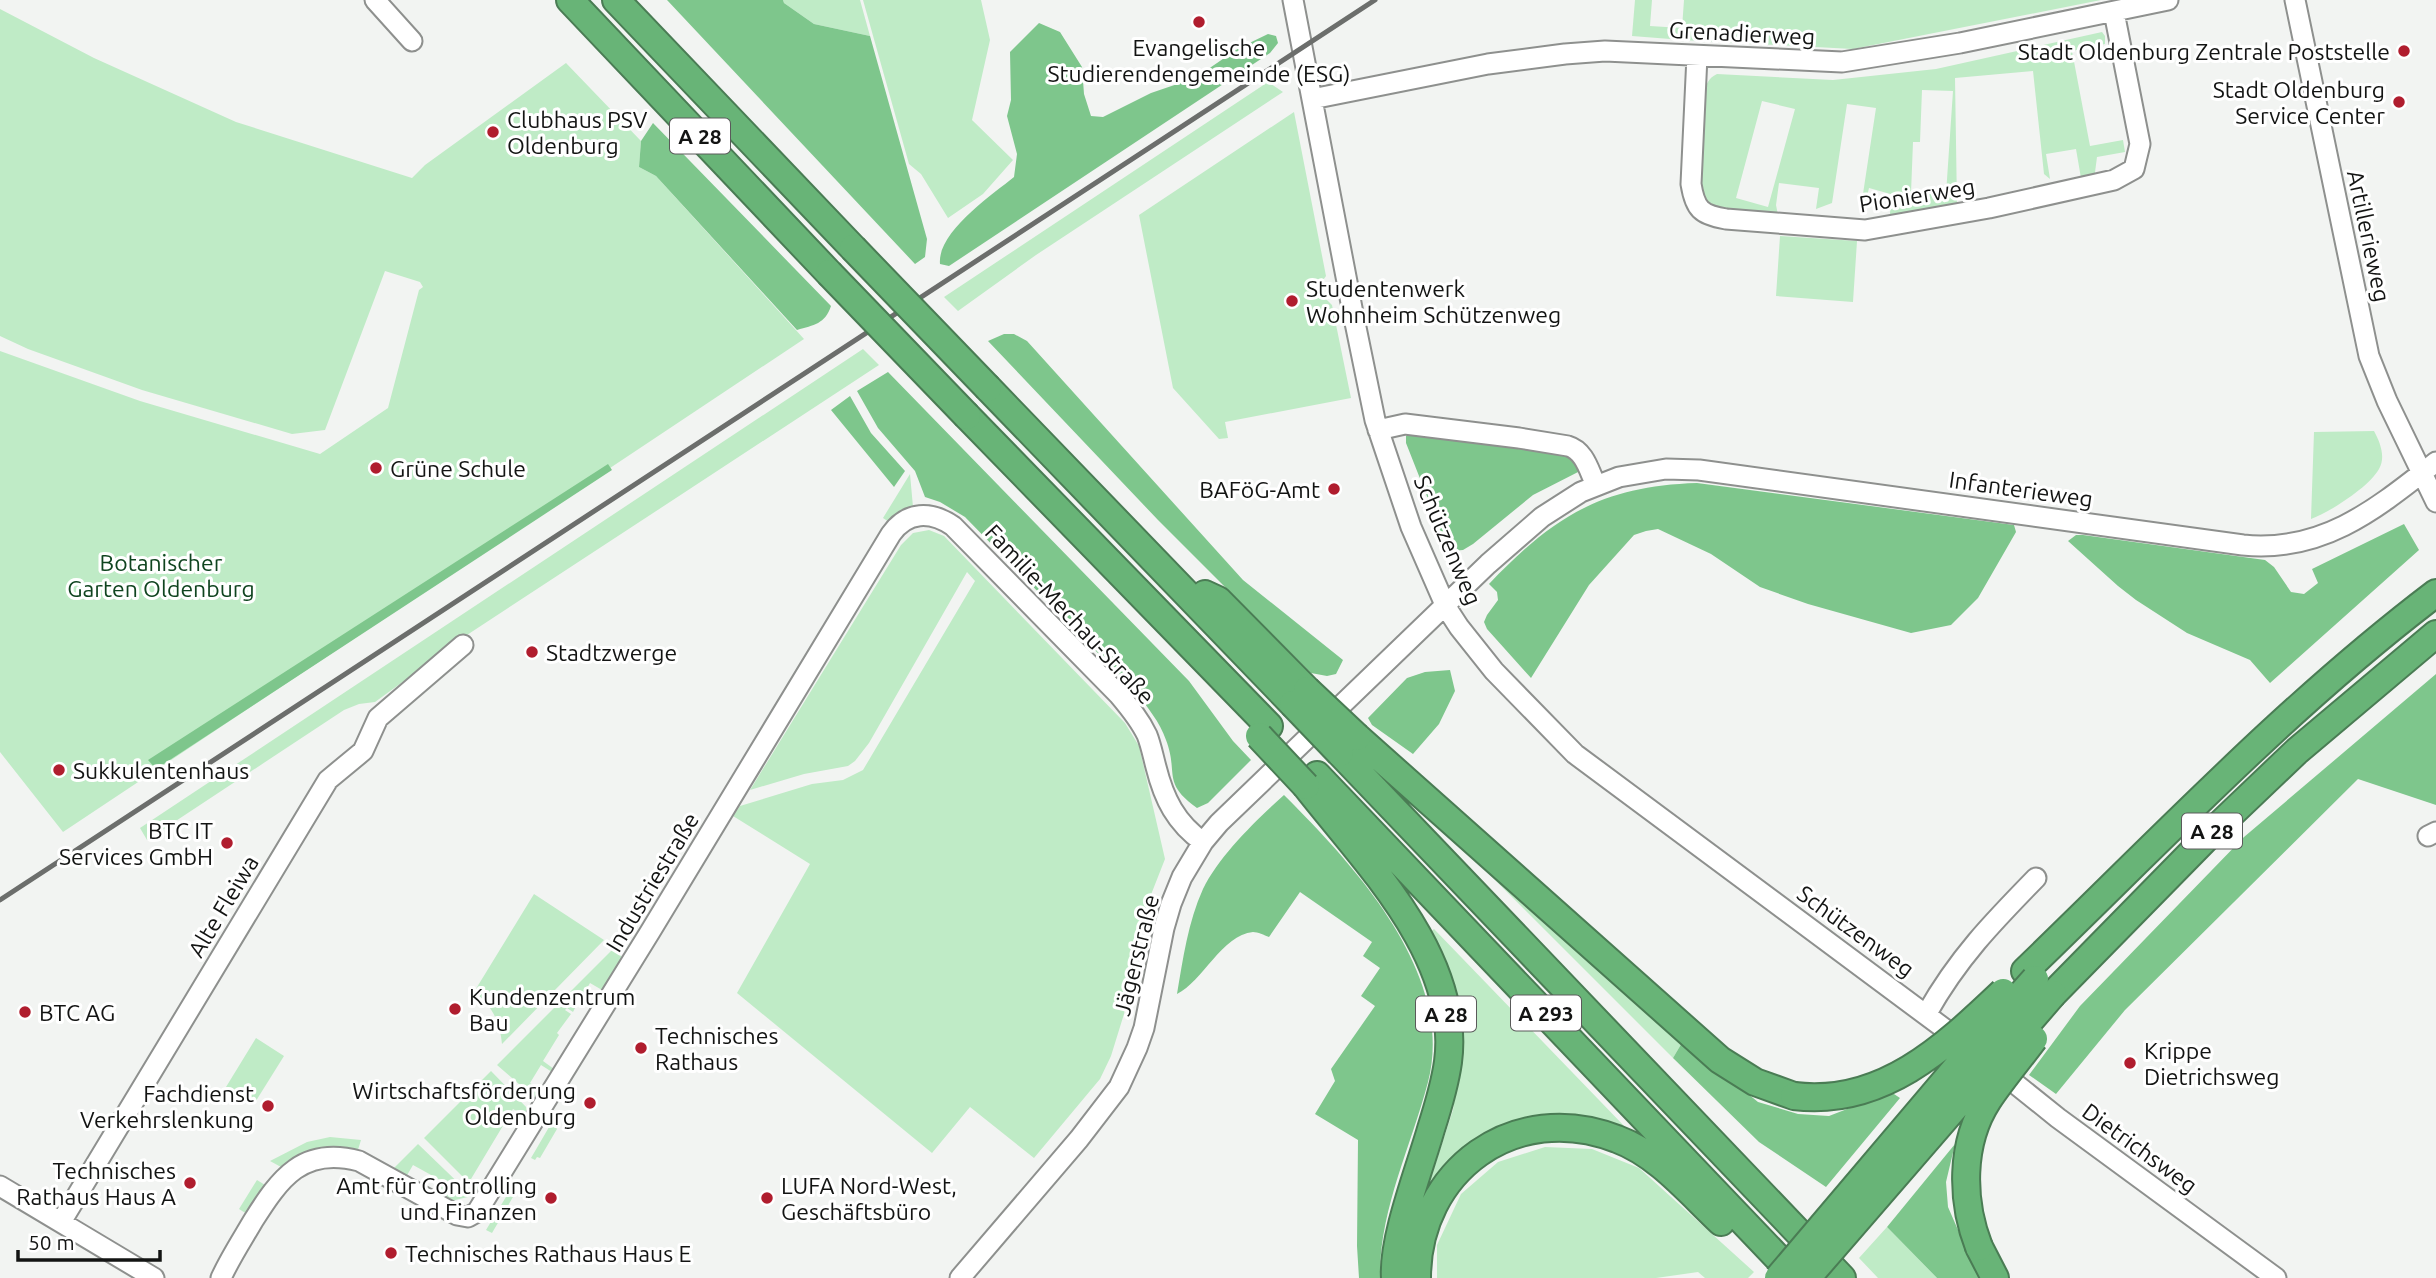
<svg xmlns="http://www.w3.org/2000/svg" width="2436" height="1278" font-family="Ubuntu,sans-serif">
<rect width="100%" height="100%" fill="#f2f4f2"/>
<path fill="#bfebc6" fill-rule="evenodd" d="M 783,0 L 860,0 L 870,36 L 814,24 L 784,3 Z
M 863,0 L 981,0 L 990,40 L 972,120 L 1013,160 L 983,194 L 948,218 L 921,174 L 909,164 Z
M 1635,0 L 1652,0 L 1650,26 L 1682,28 L 1684,0 L 2101,0 L 1853,49 L 1683,40 L 1632,36 Z
M 0,9 L 94,58 L 236,122 L 412,178 L 425,165 L 566,63 L 641,141 L 639,167 L 656,176 L 804,339 L 63,832 L 0,752 L 0,351 L 140,401 L 320,454 L 388,408 L 419,290 L 423,287 L 420,282 L 385,271 L 325,430 L 292,434 L 142,390 L 28,349 L 0,336 Z
M 2102,32 L 2105,36 L 2105,44 L 2072,51 L 2090,146 L 2123,140 L 2125,152 L 2097,157 L 2094,180 L 2082,184 L 2076,149 L 2046,154 L 2050,179 L 2044,174 L 2033,71 L 1955,78 L 1957,207 L 1890,219 L 1890,212 L 1894,195 L 1869,188 L 1865,205 L 1861,207 L 1876,108 L 1847,104 L 1832,203 L 1816,209 L 1819,188 L 1779,183 L 1776,205 L 1778,215 L 1716,210 L 1707,203 L 1701,192 L 1703,94 C 1706,85 1708,78 1717,74 L 1833,80 L 1936,69 ZM 1922,90 L 1953,91 L 1946,194 L 1911,193 L 1913,142 L 1920,142 ZM 1762,101 L 1795,109 L 1768,207 L 1736,198 Z
M 1268,82 L 1283,92 L 1036,255 L 958,311 L 944,297 Z
M 1294,112 L 1326,276 L 1321,283 L 1313,285 L 1316,298 L 1323,296 L 1332,305 L 1351,398 L 1225,422 L 1228,438 L 1219,439 L 1173,388 L 1139,215 Z
M 1780,236 L 1857,241 L 1853,302 L 1776,296 Z
M 863,349 L 879,365 L 470,633 L 375,702 L 359,704 L 344,710 L 147,840 L 140,828 Z
M 2374,431 C 2380,442 2386,457 2379,469 C 2369,487 2330,512 2311,519 L 2314,432 Z
M 910,474 L 913,507 L 889,522 L 883,518 Z
M 929,530 L 944,536 L 1125,723 L 1139,746 L 1165,859 L 1143,915 L 1124,1014 L 1111,1056 L 1100,1079 L 1034,1158 L 970,1107 L 932,1153 L 737,993 L 810,864 L 733,816 L 740,806 L 812,784 L 843,780 L 863,770 L 975,581 L 967,572 L 869,743 L 855,761 L 848,766 L 804,774 L 750,790 L 901,545 L 913,533 Z
M 1437,822 L 1683,1041 L 1673,1058 Z
M 534,894 L 604,940 L 502,1044 C 500,1022 492,1005 474,992 Z
M 1434,929 L 1627,1129 L 1624,1132 L 1585,1117 L 1543,1117 L 1420,1211 L 1453,1110 L 1462,1052 L 1457,994 L 1439,950 L 1429,933 Z
M 613,949 L 622,957 L 602,990 L 590,983 L 578,1004 L 572,1000 L 571,1002 L 576,1006 L 573,1012 L 567,1008 L 565,1010 L 571,1014 L 557,1033 L 559,1035 L 543,1061 L 554,1069 L 552,1072 L 541,1065 L 530,1083 L 541,1090 L 536,1099 L 497,1065 Z
M 256,1038 L 284,1056 L 254,1104 L 226,1087 Z
M 491,1071 L 529,1110 L 525,1116 L 513,1109 L 471,1179 L 483,1187 L 478,1192 L 424,1138 Z
M 552,1122 L 557,1129 L 540,1158 L 537,1157 L 535,1160 L 531,1158 Z
M 330,1137 L 361,1140 L 357,1153 C 327,1153 307,1150 281,1167 L 270,1161 L 307,1142 Z
M 418,1144 L 472,1196 L 451,1201 L 435,1193 L 442,1181 L 413,1165 L 406,1177 L 393,1169 Z
M 1545,1147 L 1592,1149 L 1639,1168 L 1754,1272 L 1748,1278 L 1705,1278 L 1698,1272 L 1656,1278 L 1437,1278 L 1437,1245 L 1461,1194 L 1498,1162 Z
M 257,1180 L 265,1185 L 247,1214 L 239,1209 Z
M 515,1182 L 520,1185 L 492,1233 L 486,1230 Z
M 1887,1227 L 1937,1278 L 1878,1278 L 1859,1258 Z"/>
<path fill="#7ec68c" d="M 667,0 L 783,0 L 784,3 L 814,24 L 870,36 L 927,239 L 925,257 L 915,264 Z
M 1039,23 L 1060,32 L 1082,67 L 1084,94 L 1091,116 L 1103,117 L 1151,93 L 1195,78 L 1239,48 L 1268,34 L 1276,36 L 1278,43 L 1270,53 L 949,266 L 940,264 C 937,232 992,195 1014,177 L 1017,154 L 1007,116 L 1011,100 L 1010,52 Z
M 653,123 L 831,306 C 825,324 814,325 797,330 L 656,176 L 639,167 L 641,141 Z
M 1004,334 L 1014,334 L 1027,341 L 1243,580 L 1343,660 L 1336,674 L 1327,676 L 1311,673 L 1158,520 L 988,341 Z
M 888,372 L 1189,681 L 1233,741 L 1251,760 L 1208,803 L 1197,808 C 1161,782 1179,774 1166,740 C 1160,722 1147,707 1136,692 L 965,517 L 940,502 L 925,497 L 915,471 L 878,428 L 857,391 Z
M 850,396 L 871,433 L 905,471 L 894,487 L 831,410 Z
M 1410,434 L 1567,455 L 1577,461 L 1582,470 L 1533,495 L 1473,544 L 1463,550 L 1452,551 L 1447,547 L 1406,443 L 1406,436 Z
M 608,464 L 612,470 L 156,769 L 148,760 Z
M 1697,483 L 2014,525 L 2016,532 L 1978,598 L 1951,625 L 1911,633 L 1808,604 L 1760,587 L 1711,554 L 1658,529 L 1646,531 L 1634,535 L 1589,585 L 1531,678 L 1487,629 L 1484,622 L 1487,615 L 1498,600 L 1497,592 L 1489,584 C 1554,516 1602,486 1697,483 Z
M 2404,524 L 2419,550 L 2270,683 L 2250,660 L 2187,633 L 2136,600 L 2118,586 L 2068,541 L 2076,535 L 2083,535 L 2265,560 L 2274,567 L 2291,592 L 2304,594 L 2318,583 L 2312,569 Z
M 1450,670 L 1455,691 L 1439,724 L 1413,754 L 1372,725 L 1368,718 L 1407,678 L 1425,672 Z
M 2436,674 L 2436,805 L 2358,779 L 2125,1010 L 2056,1094 L 2029,1075 L 2080,1006 L 2244,837 Z
M 1284,795 C 1354,865 1456,974 1428,1082 C 1411,1147 1379,1210 1380,1278 L 1359,1278 L 1357,1246 L 1358,1140 L 1315,1114 L 1335,1081 L 1331,1069 L 1375,1006 L 1361,996 L 1380,968 L 1363,956 L 1372,942 L 1300,892 L 1269,937 C 1264,935 1258,932 1253,932 C 1222,935 1202,982 1177,994 C 1183,959 1188,922 1203,889 C 1219,856 1256,820 1284,795 Z
M 1683,1041 L 1758,1102 L 1798,1114 L 1829,1116 L 1891,1092 L 1900,1098 L 1826,1187 L 1759,1142 L 1673,1058 Z
M 1955,1144 L 1946,1182 L 1948,1207 L 1979,1278 L 1937,1278 L 1887,1227 Z"/>
<g fill="none" stroke-linecap="round" stroke-linejoin="round">
<g stroke="#8e908e" stroke-width="23">
<path id="minor" d="M 375,0 L 412,41
M 1293,0 L 1352,308 L 1375,420 L 1411,527 L 1446,607 L 1459,627 L 1494,671 L 1575,754 L 1965,1044
M 2295,0 L 2369,356 L 2387,401 L 2436,502
M 1697,56 L 1691,184 C 1695,209 1701,215 1726,219 L 1865,230 L 1989,208 L 2114,180 L 2134,169 L 2140,144 L 2114,12
M 1312,99 L 1488,64 L 1565,54 L 1605,51 L 1842,62 L 1960,43 L 2168,0
M 1378,430 L 1405,424 L 1519,438 L 1568,446 C 1585,451 1589,471 1596,485
M 2428,836 L 2436,832
M 1927,1013 C 1958,958 1992,923 2036,878
M 1997,1069 L 2058,1118 L 2276,1278
M 0,1186 L 154,1278
M 61,1222 L 328,780 L 363,751 L 378,718 L 463,645
M 221,1278 C 230,1258 242,1240 253,1221 C 280,1178 303,1146 359,1161 L 457,1215 L 468,1217 L 477,1212 L 650,932 L 891,534 C 907,511 931,511 953,526 L 1119,695 C 1130,708 1140,720 1147,735 C 1151,745 1153,756 1156,767 C 1164,799 1176,823 1203,842
M 960,1278 L 1079,1139 L 1119,1087 L 1137,1048 L 1144,1028 L 1164,928 L 1171,904 L 1182,877 L 1203,842 L 1219,823 L 1488,564 L 1542,517 L 1581,492 L 1619,477 L 1666,469 L 1699,470 L 2243,545 C 2323,553 2376,509 2436,462"/>
</g>
<g stroke="#4a7c54" stroke-width="30">
<path id="highway" d="M 570,0 L 829,273
M 616,0 L 853,248
M 988,388 L 1293,704
M 967,416 L 1269,726
M 1205,594 L 1218,600 L 1307,690
M 1357,737 L 1720,1060 L 1755,1082 L 1794,1096
M 1340,753 L 1842,1278
M 1317,775 L 1797,1278
M 1306,786 C 1365,862 1462,957 1448,1062 C 1445,1084 1438,1107 1431,1129 C 1420,1168 1392,1239 1395,1278
M 2025,971 C 2159,842 2287,706 2436,593
M 2053,994 L 2211,833 L 2297,751 L 2436,634
M 1979,1247 L 1995,1278
M 1417,1278 C 1417,1170 1515,1099 1617,1139 C 1658,1154 1690,1193 1721,1222"/>
</g>
<use href="#minor" stroke="#fff" stroke-width="19"/>
<use href="#highway" stroke="#68b477" stroke-width="26"/>
<path stroke="#6c6e6c" stroke-width="5" d="M 0,900 L 1375,0"/>
<g stroke="#4a7c54" stroke-width="30" stroke-linecap="butt">
<path id="highway-bridge" d="M 853,248 L 988,388
M 829,273 L 967,416
M 1307,690 L 1357,737
M 1293,704 L 1340,753
M 1259,736 L 1306,786
M 1794,1096 C 1881,1107 1944,1048 2003,992
M 1979,1247 C 1961,1201 1960,1143 1988,1100 C 2002,1079 2019,1059 2034,1039
M 1778,1278 L 1968,1054 L 2035,979
M 1807,1278 L 2053,994"/>
</g>
<use href="#highway-bridge" stroke="#68b477" stroke-width="26"/>
</g>
<g fill="#b01d2e" stroke="#fff" stroke-width="2.5">
<circle cx="1199" cy="22" r="7"/>
<circle cx="2404" cy="51" r="7"/>
<circle cx="2399" cy="102" r="7"/>
<circle cx="493" cy="132" r="7"/>
<circle cx="1292" cy="301" r="7"/>
<circle cx="376" cy="468" r="7"/>
<circle cx="1334" cy="489" r="7"/>
<circle cx="532" cy="652" r="7"/>
<circle cx="59" cy="770" r="7"/>
<circle cx="227" cy="843" r="7"/>
<circle cx="455" cy="1009" r="7"/>
<circle cx="25" cy="1012" r="7"/>
<circle cx="641" cy="1048" r="7"/>
<circle cx="2130" cy="1063" r="7"/>
<circle cx="590" cy="1103" r="7"/>
<circle cx="268" cy="1106" r="7"/>
<circle cx="190" cy="1183" r="7"/>
<circle cx="551" cy="1198" r="7"/>
<circle cx="767" cy="1198" r="7"/>
<circle cx="391" cy="1253" r="7"/>
</g>
<g text-anchor="middle" dominant-baseline="central" stroke-width="6" stroke-linejoin="round" paint-order="stroke">
<g fill="#fff" stroke="#5a5a5a" stroke-width="2">
<rect x="670" y="118.5" width="60" height="35" rx="5"/>
<rect x="2182" y="813.5" width="60" height="35" rx="5"/>
<rect x="1511" y="995.5" width="70" height="35" rx="5"/>
<rect x="1416" y="996.5" width="60" height="35" rx="5"/>
</g>
<g font-size="21" font-weight="bold" fill="#131413">
<text x="700" y="136">A 28</text>
<text x="2212" y="831">A 28</text>
<text x="1546" y="1013">A 293</text>
<text x="1446" y="1014">A 28</text>
</g>
<g font-size="23" fill="#131413" stroke="#fff">
<text transform="translate(1742 33) rotate(3)">Grenadierweg</text>
<text transform="translate(1917 195) rotate(-9)">Pionierweg</text>
<text transform="translate(2369 236) rotate(78)">Artillerieweg</text>
<text transform="translate(2021 489) rotate(8)">Infanterieweg</text>
<text transform="translate(1448 540) rotate(67)">Schützenweg</text>
<text transform="translate(1070 614) rotate(47)">Familie-Mechau-Straße</text>
<text transform="translate(652 882) rotate(-59)">Industriestraße</text>
<text transform="translate(223 906) rotate(-59)">Alte Fleiwa</text>
<text transform="translate(1856 931) rotate(36)">Schützenweg</text>
<text transform="translate(1136 955) rotate(-76)">Jägerstraße</text>
<text transform="translate(2140 1148) rotate(36)">Dietrichsweg</text>
</g>
<g font-size="23" fill="#131413" stroke="#fff" text-anchor="start">
<text x="1199" y="47" text-anchor="middle">Evangelische<tspan x="1199" dy="26">Studierendengemeinde (ESG)</tspan></text>
<text x="2390" y="51" text-anchor="end">Stadt Oldenburg Zentrale Poststelle</text>
<text x="2385" y="89" text-anchor="end">Stadt Oldenburg<tspan x="2385" dy="26">Service Center</tspan></text>
<text x="507" y="119">Clubhaus PSV<tspan x="507" dy="26">Oldenburg</tspan></text>
<text x="1306" y="288">Studentenwerk<tspan x="1306" dy="26">Wohnheim Schützenweg</tspan></text>
<text x="390" y="468">Grüne Schule</text>
<text x="1320" y="489" text-anchor="end">BAFöG-Amt</text>
<text x="546" y="652">Stadtzwerge</text>
<text x="73" y="770">Sukkulentenhaus</text>
<text x="213" y="830" text-anchor="end">BTC IT<tspan x="213" dy="26">Services GmbH</tspan></text>
<text x="469" y="996">Kundenzentrum<tspan x="469" dy="26">Bau</tspan></text>
<text x="39" y="1012">BTC AG</text>
<text x="655" y="1035">Technisches<tspan x="655" dy="26">Rathaus</tspan></text>
<text x="2144" y="1050">Krippe<tspan x="2144" dy="26">Dietrichsweg</tspan></text>
<text x="576" y="1090" text-anchor="end">Wirtschaftsförderung<tspan x="576" dy="26">Oldenburg</tspan></text>
<text x="254" y="1093" text-anchor="end">Fachdienst<tspan x="254" dy="26">Verkehrslenkung</tspan></text>
<text x="176" y="1170" text-anchor="end">Technisches<tspan x="176" dy="26">Rathaus Haus A</tspan></text>
<text x="537" y="1185" text-anchor="end">Amt für Controlling<tspan x="537" dy="26">und Finanzen</tspan></text>
<text x="781" y="1185">LUFA Nord-West,<tspan x="781" dy="26">Geschäftsbüro</tspan></text>
<text x="405" y="1253">Technisches Rathaus Haus E</text>
</g>
<g font-size="23" fill="#0f441f" stroke="#fff">
<text x="161" y="562">Botanischer<tspan x="161" dy="26">Garten Oldenburg</tspan></text>
</g>
</g>
<path d="M18 1250v10h142v-10" fill="none" stroke="#131413" stroke-width="3.5"/>
<text x="28" y="1250" font-size="21" fill="#131413" stroke="#ffffff" stroke-width="5" paint-order="stroke">50 m</text>
</svg>
